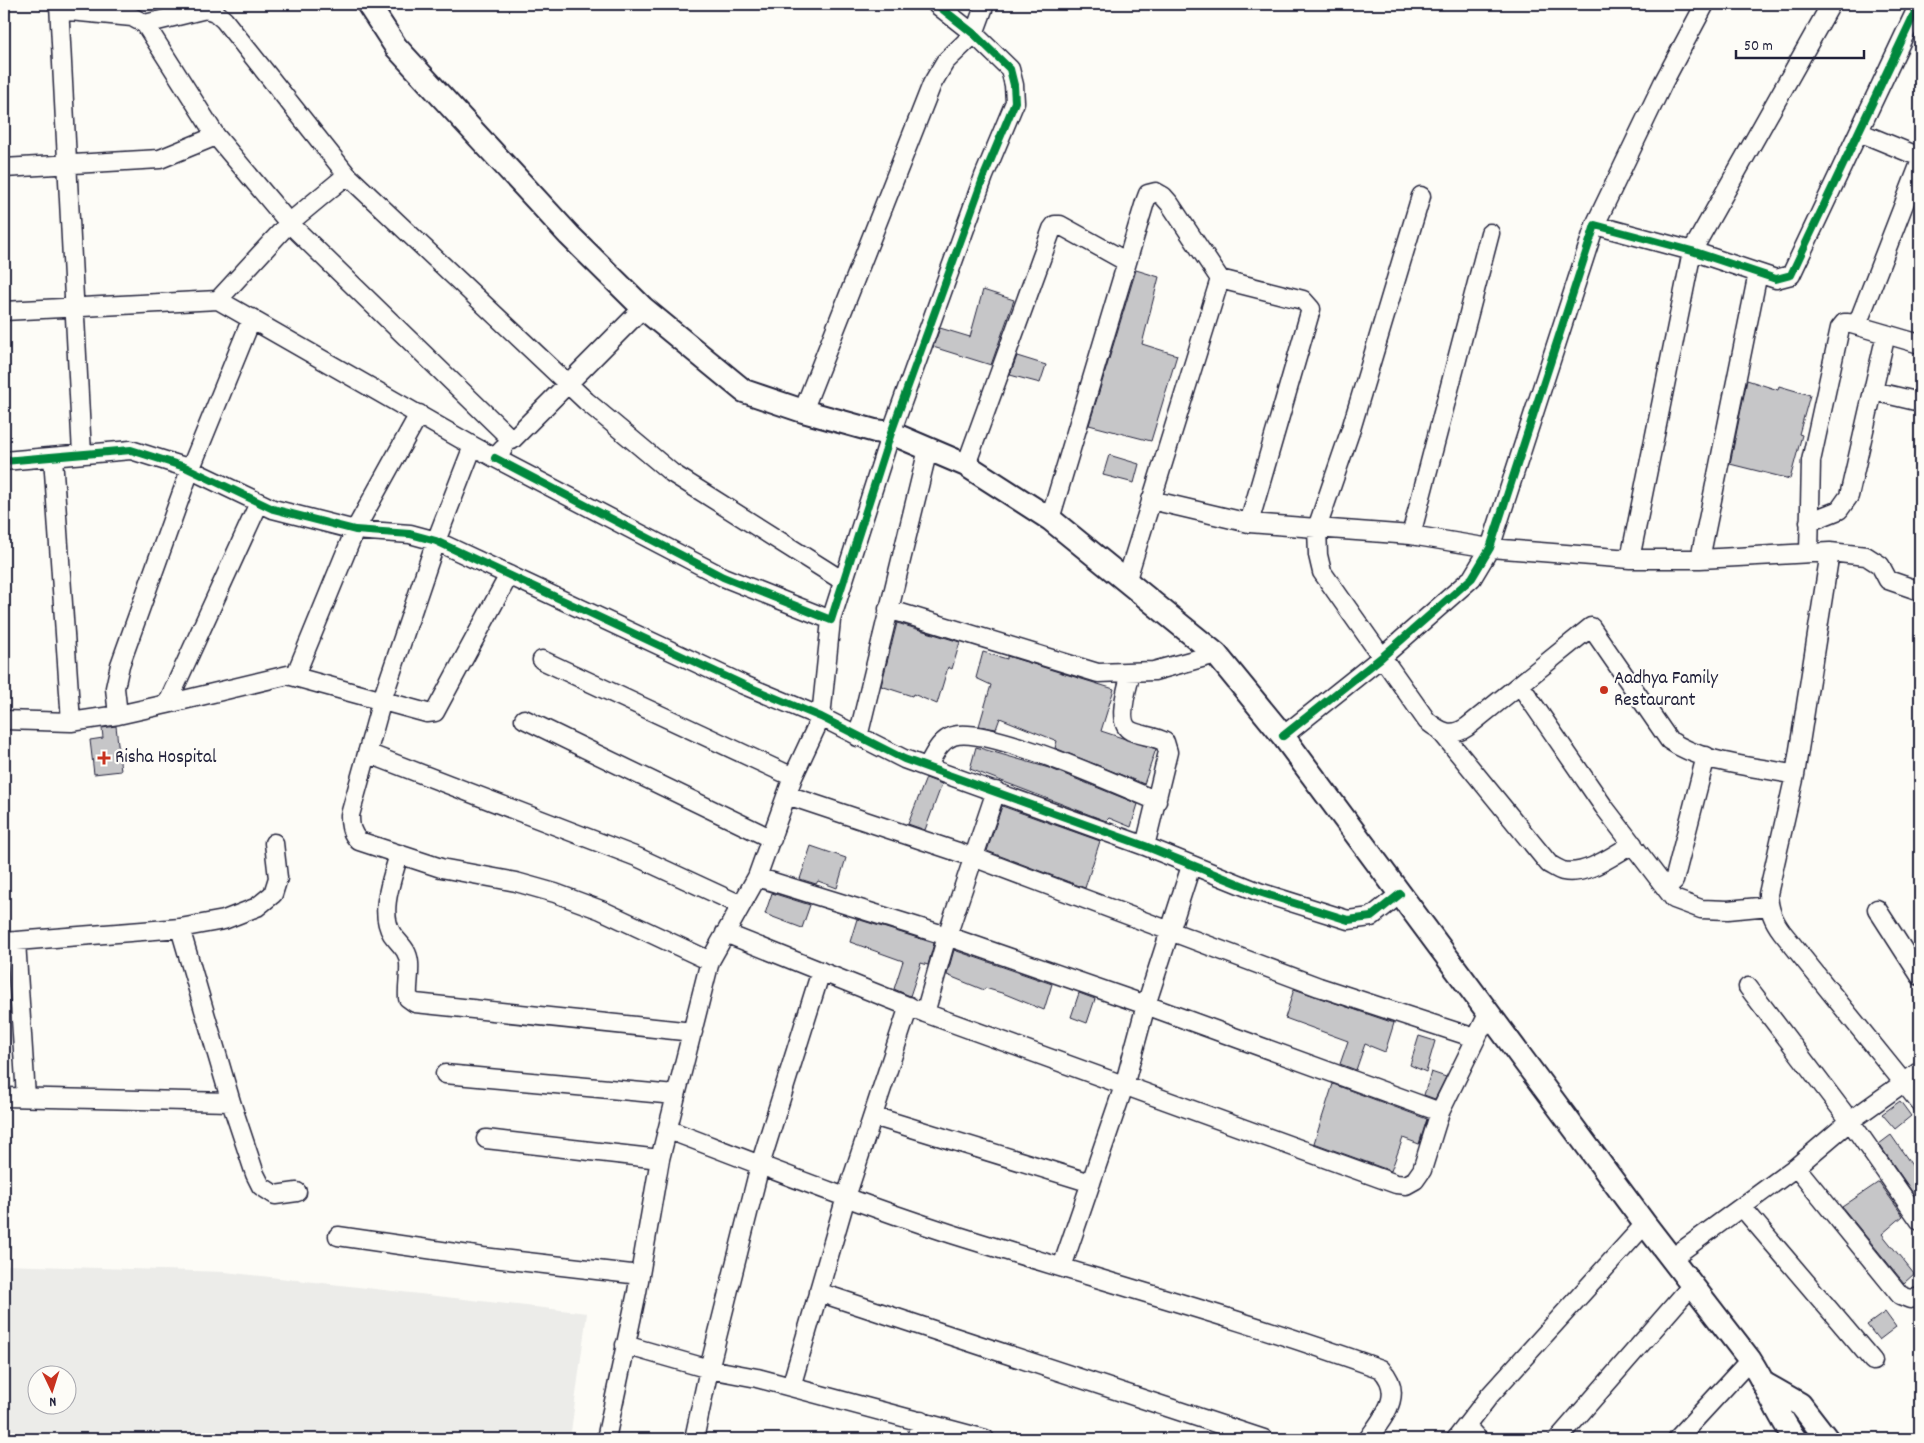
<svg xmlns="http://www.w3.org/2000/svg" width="1924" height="1443" font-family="Dekko,sans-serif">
<rect width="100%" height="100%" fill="#fdfcf7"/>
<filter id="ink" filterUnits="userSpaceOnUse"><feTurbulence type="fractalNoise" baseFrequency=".02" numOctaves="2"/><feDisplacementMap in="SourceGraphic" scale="10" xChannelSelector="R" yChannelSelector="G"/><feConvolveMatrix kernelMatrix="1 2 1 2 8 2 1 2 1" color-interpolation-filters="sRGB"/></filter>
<g filter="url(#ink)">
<path fill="#ecece9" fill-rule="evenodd" d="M 4,1265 L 225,1272 L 587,1313 L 570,1439 L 4,1439 ZM 38,1376 L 68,1376 L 68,1406 L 38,1406 Z"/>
<path fill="#c6c6c8" stroke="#22223b" d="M 1136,270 L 1159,277 L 1142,344 L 1177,355 L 1151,441 L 1089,425 Z
M 983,290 L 1014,300 L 991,365 L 933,347 L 940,328 L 970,337 Z
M 1017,356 L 1046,365 L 1040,383 L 1010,375 Z
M 1747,380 L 1778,390 L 1779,386 L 1810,395 L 1799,434 L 1802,435 L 1790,479 L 1730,464 Z
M 1109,455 L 1139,464 L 1134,483 L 1103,475 Z
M 897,623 L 960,642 L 952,669 L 948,667 L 937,704 L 913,694 L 912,696 L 881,686 Z
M 983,652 L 1007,659 L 1007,656 L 1114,689 L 1101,731 L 1156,749 L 1144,784 L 1055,748 L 1057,741 L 1000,718 L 996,729 L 979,726 L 991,685 L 976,678 Z
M 116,726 L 121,771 L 94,774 L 90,740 L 103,738 L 102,728 Z
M 976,747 L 1049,768 L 1138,804 L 1131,827 L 1109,818 L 1106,821 L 970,769 Z
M 926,778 L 942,784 L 925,830 L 908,824 Z
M 1002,806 L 1100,841 L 1085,888 L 987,851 Z
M 811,846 L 846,858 L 837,888 L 818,881 L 816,884 L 800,879 Z
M 772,893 L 810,905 L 802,928 L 765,914 Z
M 857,919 L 934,943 L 928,965 L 921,963 L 910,996 L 894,989 L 903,961 L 850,942 Z
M 954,950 L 1052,984 L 1044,1010 L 1005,994 L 985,988 L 984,990 L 947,975 Z
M 1294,989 L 1394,1023 L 1385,1052 L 1365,1044 L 1356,1070 L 1340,1064 L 1348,1041 L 1285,1018 Z
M 1079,993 L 1095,999 L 1087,1023 L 1071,1017 Z
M 1419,1036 L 1435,1041 L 1426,1072 L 1410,1065 Z
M 1431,1072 L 1446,1077 L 1435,1099 L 1424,1095 Z
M 1333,1084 L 1427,1119 L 1419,1144 L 1403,1138 L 1391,1171 L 1314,1143 Z
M 1900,1101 L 1911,1116 L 1895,1129 L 1882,1114 Z
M 1891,1135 L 1920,1177 L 1920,1203 L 1879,1144 Z
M 1879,1182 L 1903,1216 L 1882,1234 L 1914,1274 L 1904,1283 L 1842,1207 Z
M 1885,1312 L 1896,1327 L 1879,1340 L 1867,1325 Z"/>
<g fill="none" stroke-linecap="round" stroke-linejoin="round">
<g stroke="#22223b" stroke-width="21">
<path id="minor" d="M 59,4 L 82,454
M 1859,132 L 1920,157
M 216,136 L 289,223 L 512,440 L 643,308
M 4,168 L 160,159 L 216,136 L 145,24 L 132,17 L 59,10
M 347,175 L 586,401 L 672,473 L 843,581
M 1421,196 L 1351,429 L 1317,528 L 1318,555 L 1322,572 L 1427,721 C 1441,732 1451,738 1467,727 L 1591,627 L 1669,740 C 1704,764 1754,766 1795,775
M 1595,225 L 1663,83 L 1705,4
M 218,300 L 473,446 L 495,458 L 503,449
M 4,311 L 218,300 L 289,223 L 347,175 L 224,20 L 215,12 L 206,9 L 145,24
M 1857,325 L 1920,163
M 1873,391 L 1920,402
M 803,411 L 932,84 L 945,62 L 974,34 L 985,4
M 473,446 L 436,541 L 382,700 L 350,815 C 350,826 351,833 359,841 L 441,868 L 516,882 L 555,893 L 601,910 L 710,961
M 53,457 L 71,722 L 118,715 L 167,704 L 259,503
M 495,458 L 723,577 L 831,620 L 891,433 L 984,176 L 1015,102 L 1014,85 L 1010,69 L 974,34 L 936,4
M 4,461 L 131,450 L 185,467 L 273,509 L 355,530 L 410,534 L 436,541 L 744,685 L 821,717 L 904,759 L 1145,846 L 1259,892 L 1348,920 L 1371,917 L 1400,894
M 966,465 L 1052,229 L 1055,225 L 1060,225 L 1127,262
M 1151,500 L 1249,523 L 1411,535 L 1490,548 L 1630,559 L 1700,559 L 1830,552 L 1866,556 L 1880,565 L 1888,580 L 1920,591
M 1050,519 L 1145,202 L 1148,194 L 1156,192 L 1163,196 L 1170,204 L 1220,279 L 1303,300 L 1311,309 L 1249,523
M 1809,522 L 1839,510 L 1849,496 L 1886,334
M 1411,535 L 1490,233
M 1830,552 L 1795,775 L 1768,894 C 1769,910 1773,920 1782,932 L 1920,1103
M 1809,553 L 1811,461 L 1840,328 L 1844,323 L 1848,323 L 1920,344
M 1630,559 L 1692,251 L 1831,4
M 1700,559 L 1758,273
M 1127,579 L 1220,279
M 888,609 L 1098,673 L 1154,671 L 1216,654
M 542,660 L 793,777
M 1131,672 C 1128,686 1115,723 1131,731 C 1142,736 1155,736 1165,742 L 1168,752 L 1145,846
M 295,676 L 355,530 L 419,414
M 1520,685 L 1604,807 L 1674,899 L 1701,909 L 1728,910 L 1769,906
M 167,704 L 288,675 L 427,713 L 435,712 L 509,575
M 118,715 L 115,688 L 120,665 L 190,470 L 252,318
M 524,719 L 772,839
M 4,720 L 71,722
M 1442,733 L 1549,864 C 1553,866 1559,870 1563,871 C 1587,876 1613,855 1633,844
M 1283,736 L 1382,657 L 1472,578 L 1490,548 L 1595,225 L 1692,251 L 1776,279 L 1791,275 L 1919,4
M 858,737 L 928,449
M 367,753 L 637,857 L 741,905
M 927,767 C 934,755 939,741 953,736 C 987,725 1120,786 1157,801
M 787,795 L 973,857 L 1319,987 L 1475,1038
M 399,854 C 393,877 378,911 392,934 C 399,944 408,949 409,963 C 410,975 407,986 408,998 L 415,1003 L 693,1032
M 757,877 L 947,936 L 1146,1005 L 1440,1112
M 1674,881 L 1706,756
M 1877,909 L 1920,976
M 725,933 L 925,1013 L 1396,1184 L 1406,1185 L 1415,1180 L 1422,1170 L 1440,1112 L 1489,1012
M 16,941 L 26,1097
M 4,942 L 180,928 L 224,920 L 257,907 L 273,894 L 278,878 L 274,843
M 1748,987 L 1850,1121 L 1920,1221
M 925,1013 L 947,936 L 996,791
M 445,1074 L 675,1095
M 4,1097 L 231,1102 L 180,928
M 231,1102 L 255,1174 L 261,1186 L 275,1195 L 297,1192
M 873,1116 L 1091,1183
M 669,1130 C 763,1166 856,1203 952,1234 C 1095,1279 1240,1318 1381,1369 C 1405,1394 1384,1416 1368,1439
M 486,1139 L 660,1159
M 1796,1167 L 1900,1295 L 1910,1299 L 1920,1297
M 1742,1207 L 1873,1361
M 338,1236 L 483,1257 L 640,1275
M 1672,1258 L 1796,1167 L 1850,1121 L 1920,1071
M 1062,1267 L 1124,1086 L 1146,1005 L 1191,866
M 818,1292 L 1264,1439
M 625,1345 L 709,1369 L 757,1378 L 985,1439
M 791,1387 L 846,1197 L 909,1006
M 1466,1426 L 1478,1439
M 606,1439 L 637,1292 L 660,1159 L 710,961 L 757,877 L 793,777 L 821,717 L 831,620
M 694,1439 L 709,1369 L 760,1165 L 821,971
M 916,1439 L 921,1421
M 1456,1439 L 1490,1395 L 1645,1224
M 1558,1439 L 1693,1284
M 1677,1439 L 1750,1360"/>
</g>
<g stroke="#22223b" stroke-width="26">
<path id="major" d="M 368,4 L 396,47 L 569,235 L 643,308 L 744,391 L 803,411 L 875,431 L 891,433 L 966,465 L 1050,519 L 1216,654 L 1283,736 L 1645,1224 L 1750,1360 C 1767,1386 1777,1414 1795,1439
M 1765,1384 L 1800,1404 L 1827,1439"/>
</g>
<use href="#minor" stroke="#fdfcf7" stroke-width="18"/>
<use href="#major" stroke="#fdfcf7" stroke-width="22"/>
<g stroke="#fdfcf7" stroke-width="11">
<path id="cycleway" d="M 495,458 L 723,577 L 831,620 L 891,433 L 984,176 L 1015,102 L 1014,85 L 1010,69 L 974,34 L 936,4
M 4,461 L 131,450 L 185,467 L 273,509 L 355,530 L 410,534 L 436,541 L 744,685 L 821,717 L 904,759 L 1145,846 L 1259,892 L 1348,920 L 1371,917 L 1400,894
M 1283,736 L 1382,657 L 1472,578 L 1490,548 L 1595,225 L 1692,251 L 1776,279 L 1791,275 L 1919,4"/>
</g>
<use href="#cycleway" stroke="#00873e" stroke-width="8"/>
</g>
</g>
<g fill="#c8321e" stroke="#fdfcf7" stroke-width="2">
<circle cx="1604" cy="690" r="5"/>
<path d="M101.5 750.5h5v5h5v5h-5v5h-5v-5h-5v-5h5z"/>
</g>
<g text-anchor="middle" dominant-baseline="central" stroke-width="4.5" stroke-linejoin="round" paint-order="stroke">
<g font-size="19" fill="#22223b" stroke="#fdfcf7" text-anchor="start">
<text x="1614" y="679">Aadhya Family<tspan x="1614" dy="22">Restaurant</tspan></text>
<text x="115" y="758">Risha Hospital</text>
</g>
</g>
<rect width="1924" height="1443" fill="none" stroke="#fdfcf7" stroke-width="20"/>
<rect x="10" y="10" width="1904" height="1423" fill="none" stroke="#22223b" stroke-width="2" filter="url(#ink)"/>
<g transform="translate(52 1390) rotate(176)"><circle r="24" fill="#fdfcf7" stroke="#a5a5ac"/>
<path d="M0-4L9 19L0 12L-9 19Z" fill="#c8321e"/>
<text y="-8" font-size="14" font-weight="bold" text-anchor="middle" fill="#22223b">N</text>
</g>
<path d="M1736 50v8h128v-8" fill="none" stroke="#22223b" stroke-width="2.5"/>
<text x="1744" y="50" font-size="15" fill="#22223b" stroke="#fdfcf7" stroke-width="4" paint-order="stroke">50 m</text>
</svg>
